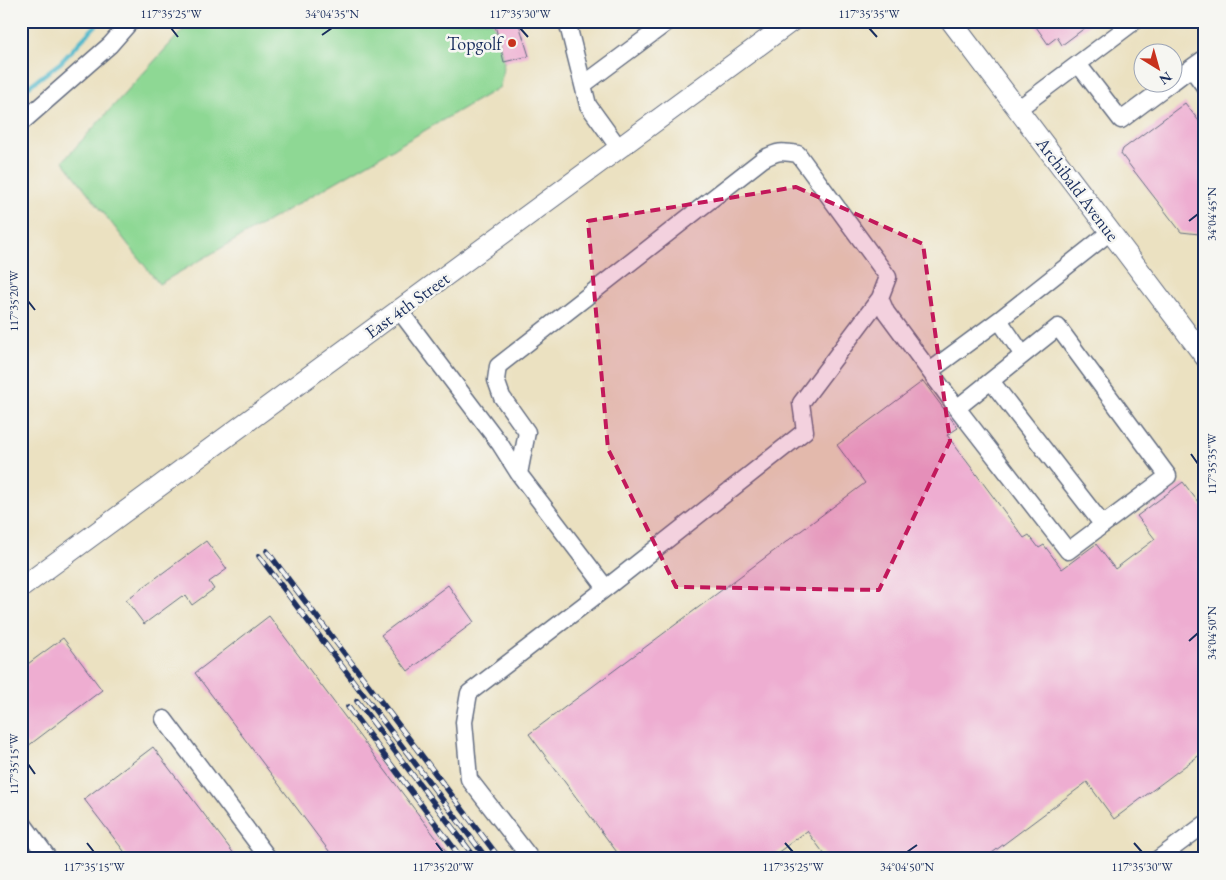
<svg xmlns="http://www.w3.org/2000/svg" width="1226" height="880" font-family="'EB Garamond',serif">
<rect width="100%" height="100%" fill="#f6f6f2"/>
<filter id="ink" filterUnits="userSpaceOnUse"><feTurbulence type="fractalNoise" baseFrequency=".02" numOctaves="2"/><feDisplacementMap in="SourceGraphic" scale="10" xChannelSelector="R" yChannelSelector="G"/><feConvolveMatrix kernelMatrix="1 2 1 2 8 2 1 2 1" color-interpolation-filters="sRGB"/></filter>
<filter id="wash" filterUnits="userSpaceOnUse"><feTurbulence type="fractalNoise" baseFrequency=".0096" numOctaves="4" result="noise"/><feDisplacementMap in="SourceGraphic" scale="20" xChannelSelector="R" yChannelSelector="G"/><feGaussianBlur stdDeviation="1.12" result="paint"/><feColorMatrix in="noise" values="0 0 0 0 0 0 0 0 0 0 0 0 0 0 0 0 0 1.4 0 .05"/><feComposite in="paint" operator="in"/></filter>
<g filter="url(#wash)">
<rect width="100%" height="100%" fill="#ebe1c1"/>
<path fill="#8ed894" stroke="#548479" d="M 191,21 L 492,21 L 496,29 L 504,62 L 500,87 L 159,284 L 63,161 Z"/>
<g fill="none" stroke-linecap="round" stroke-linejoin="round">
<path stroke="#4db7ca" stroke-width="4.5" d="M 21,92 L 60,63 L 100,21"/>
</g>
<g id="blocks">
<path fill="#eeadd1" d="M 492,21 L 518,21 L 529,56 L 504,62 L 496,29 Z
M 1032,21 L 1094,21 L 1062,45 L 1057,37 L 1048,44 Z
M 1185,103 L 1205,129 L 1205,230 L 1199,234 L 1181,232 L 1121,154 L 1123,149 Z
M 923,381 L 958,428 L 947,435 L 1024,538 L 1029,535 L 1039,548 L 1044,545 L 1062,569 L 1096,544 L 1115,569 L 1155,539 L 1137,516 L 1183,482 L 1205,511 L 1205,751 L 1114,819 L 1087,782 L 984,859 L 828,859 L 807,831 L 769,859 L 622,859 L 529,734 L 865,483 L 837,445 Z
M 206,541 L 227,569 L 209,582 L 214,589 L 192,605 L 186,596 L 184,598 L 182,596 L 144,624 L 126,600 Z
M 448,585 L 474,622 L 408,671 L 381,635 Z
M 269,616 L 452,859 L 335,859 L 195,673 Z
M 63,638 L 102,690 L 28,746 L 21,736 L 21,669 Z
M 153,747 L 238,859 L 130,859 L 84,799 Z"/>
</g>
</g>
<g filter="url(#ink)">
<use href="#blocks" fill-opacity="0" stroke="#646d81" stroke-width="1"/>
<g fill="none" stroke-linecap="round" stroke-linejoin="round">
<g stroke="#646d81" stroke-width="19">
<path id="minor" d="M 567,21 L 588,105 L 619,148
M 1078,64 L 1121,120 L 1172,82
M 1191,68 L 1205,58
M 1174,81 L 1191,68 L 1205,87
M 583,85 L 669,21
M 1018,109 L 1135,21
M 21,123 L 110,45 L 131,21
M 880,298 L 801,403 L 805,431 L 606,588 L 519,474 L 527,432 L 502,397 L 496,380 L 498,366 L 763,159 C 778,151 781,151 798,154 L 888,277 L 880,298 L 886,312 L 957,408 L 1068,551 L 1168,476 L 1058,327 L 957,408
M 399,310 L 500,444 L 519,474
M 999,320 L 1023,355
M 930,371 L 999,320 L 1110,232
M 991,381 L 1103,525
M 164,719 L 269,859
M 21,821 L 49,859
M 531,859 L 469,779 L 464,722 L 469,693 L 606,588
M 1158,859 L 1205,824"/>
</g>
<g stroke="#646d81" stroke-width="22">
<path id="major" d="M 951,21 L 1205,357
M 21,588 L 792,21"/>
</g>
<use href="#minor" stroke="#fff" stroke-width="16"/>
<use href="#major" stroke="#fff" stroke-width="20"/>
<g stroke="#1b2f5e" stroke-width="5.5">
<path id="rail" d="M 267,551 L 500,859
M 259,556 L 487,859
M 357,701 L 476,859
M 348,707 L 462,859"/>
</g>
<use href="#rail" stroke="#f6f6f2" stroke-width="4" stroke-dasharray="11" stroke-linecap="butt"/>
</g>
</g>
<path fill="#c2185b" fill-opacity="0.2" stroke="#c2185b" stroke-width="4" stroke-dasharray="10 6" stroke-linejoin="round" d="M 796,187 L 923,244 L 950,441 L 879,590 L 676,587 L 608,449 L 588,221 Z"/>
<path fill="none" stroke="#1b2f5e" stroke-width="2" d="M 171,28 L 178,37M 520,28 L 528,37M 869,28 L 877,37M 322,35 L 332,28M 1189,221 L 1198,214M 28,301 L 35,310M 1191,454 L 1198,464M 1189,641 L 1198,633M 28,764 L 35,774M 87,843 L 94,852M 436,843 L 443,852M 785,843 L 793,852M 1134,843 L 1142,852M 907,852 L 917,845"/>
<circle fill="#c8321e" stroke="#f6f6f2" stroke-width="2" cx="512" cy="43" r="5"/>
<g text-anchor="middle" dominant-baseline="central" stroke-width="5" stroke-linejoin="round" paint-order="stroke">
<g font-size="18" fill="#1b2f5e" stroke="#f6f6f2" text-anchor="end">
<text x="502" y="43">Topgolf</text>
</g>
<g font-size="18" fill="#1b2f5e" stroke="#f6f6f2">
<text transform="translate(1078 189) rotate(53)">Archibald Avenue</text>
<text transform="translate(407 305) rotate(-36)">East 4th Street</text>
</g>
</g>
<rect width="1226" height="880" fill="none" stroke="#f6f6f2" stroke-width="55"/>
<g transform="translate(1158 68) rotate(143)"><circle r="24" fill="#f6f6f2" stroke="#9ea6b7"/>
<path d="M0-4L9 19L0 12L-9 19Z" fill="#c8321e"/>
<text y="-8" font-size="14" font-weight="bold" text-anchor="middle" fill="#1b2f5e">N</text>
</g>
<rect x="28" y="28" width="1170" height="824" fill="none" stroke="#1b2f5e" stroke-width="2"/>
<g font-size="12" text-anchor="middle" fill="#1b2f5e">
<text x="171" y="18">117°35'25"W</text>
<text x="332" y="18">34°04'35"N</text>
<text x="520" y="18">117°35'30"W</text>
<text x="869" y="18">117°35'35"W</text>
<text transform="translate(1212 214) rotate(-90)" y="4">34°04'45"N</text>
<text transform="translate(14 301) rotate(-90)" y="4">117°35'20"W</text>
<text transform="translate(1212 464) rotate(-90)" y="4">117°35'35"W</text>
<text transform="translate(1212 633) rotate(-90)" y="4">34°04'50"N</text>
<text transform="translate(14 764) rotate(-90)" y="4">117°35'15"W</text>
<text x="94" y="871">117°35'15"W</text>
<text x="443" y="871">117°35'20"W</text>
<text x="793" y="871">117°35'25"W</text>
<text x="907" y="871">34°04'50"N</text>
<text x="1142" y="871">117°35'30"W</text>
</g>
</svg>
